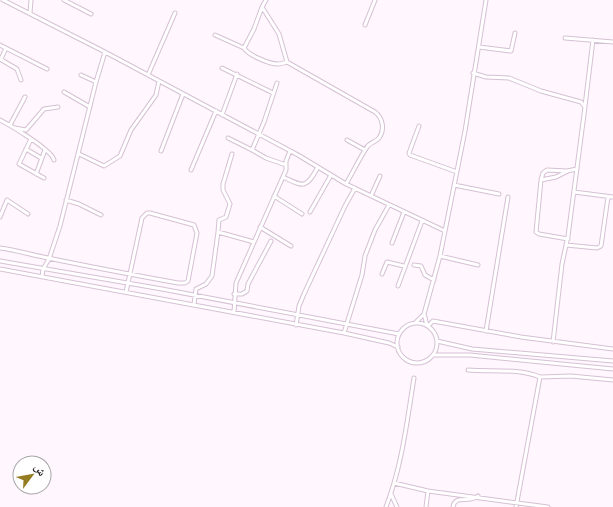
<svg xmlns="http://www.w3.org/2000/svg" width="613" height="507" font-family="Mulish,'Noto Naskh Arabic',sans-serif">
<rect width="100%" height="100%" fill="#fff6fe"/>
<g fill="none" stroke-linecap="round" stroke-linejoin="round">
<g stroke="#d5c1d4" stroke-width="5">
<path id="street" d="M 3,0 L 105,52 L 298,155 L 346,184 L 445,231
M 64,0 L 91,14
M 266,0 L 262,7 L 279,34 L 287,62 L 375,112 C 383,118 385,130 379,138 C 376,142 369,143 367,147 C 359,159 353,172 346,184
M 30,13 L 31,0
M 365,25 L 375,0
M 215,35 L 244,48 L 254,29 L 262,7
M 565,38 L 613,42
M 0,45 L 47,69
M 479,47 L 511,51 L 515,33
M 244,48 C 248,55 269,64 278,64 C 281,64 284,63 287,62
M 0,59 L 17,69 L 21,80
M 1,59 L 6,48
M 222,68 L 273,93
M 473,73 L 486,77 L 509,78 L 541,91 L 581,102 L 585,107 L 568,236 L 562,264 L 553,342
M 81,75 L 96,82
M 148,75 L 175,13
M 277,83 L 264,122 L 252,150 L 266,158 L 286,165
M 64,92 L 90,107
M 585,106 L 593,40
M 222,115 L 237,74
M 0,120 C 10,125 52,150 54,160
M 10,125 L 25,97
M 419,126 L 409,153 L 410,155 L 457,172
M 15,128 L 26,130 L 44,109 L 58,107
M 228,138 L 252,150
M 31,139 L 19,164 L 44,178
M 347,140 L 365,150
M 26,149 L 41,158
M 161,151 L 183,94
M 79,154 L 104,166 L 120,156 L 131,130 L 156,95 L 159,81
M 191,170 L 216,111
M 36,174 L 45,150
M 283,177 C 304,187 306,189 318,167
M 541,180 L 556,177 L 568,171
M 454,185 L 499,194
M 574,192 L 613,197
M 274,196 L 302,214
M 371,196 L 380,176
M 66,200 L 79,204 L 101,215
M 310,212 L 331,175
M 0,217 L 7,200 L 28,214
M 260,227 L 291,246
M 218,232 L 219,220 L 226,217 L 230,204 L 223,190 L 223,184 L 232,154
M 568,239 L 539,234 L 536,232 L 541,180 L 543,173 L 547,170 L 567,171 L 577,169
M 392,243 L 404,212
M 566,245 L 597,248 L 601,246 L 608,197
M 0,248 C 16,250 32,255 48,258 C 91,267 134,275 178,283 L 185,283 L 188,281 L 197,233 L 194,225 L 150,213 L 147,213 L 142,218 L 126,292
M 440,256 L 478,265
M 0,261 L 162,289 L 399,334
M 414,265 L 421,266 L 425,275 L 434,280
M 0,269 L 344,333 L 389,343 L 398,347
M 382,274 L 387,262 L 404,266
M 42,277 L 43,269 L 49,259 L 60,226 L 96,82 L 105,52
M 398,286 L 422,221
M 234,294 L 242,294 L 247,291 L 248,284 L 271,241
M 194,304 L 196,289 L 206,284 L 212,276 L 218,232 L 254,242
M 234,312 L 236,283 L 286,170 L 286,161 L 290,151
M 424,314 L 427,325
M397 343a20 20 0 1 1 40 0a20 20 0 1 1-40 0Z
M 415,323 L 424,314 L 440,256 L 465,131 L 486,0
M 296,325 L 299,306 L 304,294 L 345,206 L 355,188
M 428,326 L 433,321 L 521,337 L 613,349
M 486,331 L 508,197
M 344,333 L 362,275 L 365,256 L 375,230 L 389,205
M 437,341 L 472,349 L 613,361
M 434,355 L 470,355 L 613,369
M 468,370 C 492,372 517,368 540,377
M 394,483 L 428,491 L 548,507
M 391,494 L 397,507
M 386,507 C 402,466 407,421 414,378
M 426,507 L 428,491
M 453,507 C 455,494 469,504 478,496
M 516,507 L 540,377 L 571,376 L 613,380"/>
</g>
<use href="#street" stroke="#fff" stroke-width="3"/>
</g>
<g transform="translate(32 475) rotate(58)"><circle r="19" fill="#ffffff" stroke="#a8a5a8"/>
<path d="M0-3L7 15L0 10L-7 15Z" fill="#957c23"/>
<text y="-6" font-size="11" font-weight="bold" text-anchor="middle" fill="#261f25">ش</text>
</g>
</svg>
